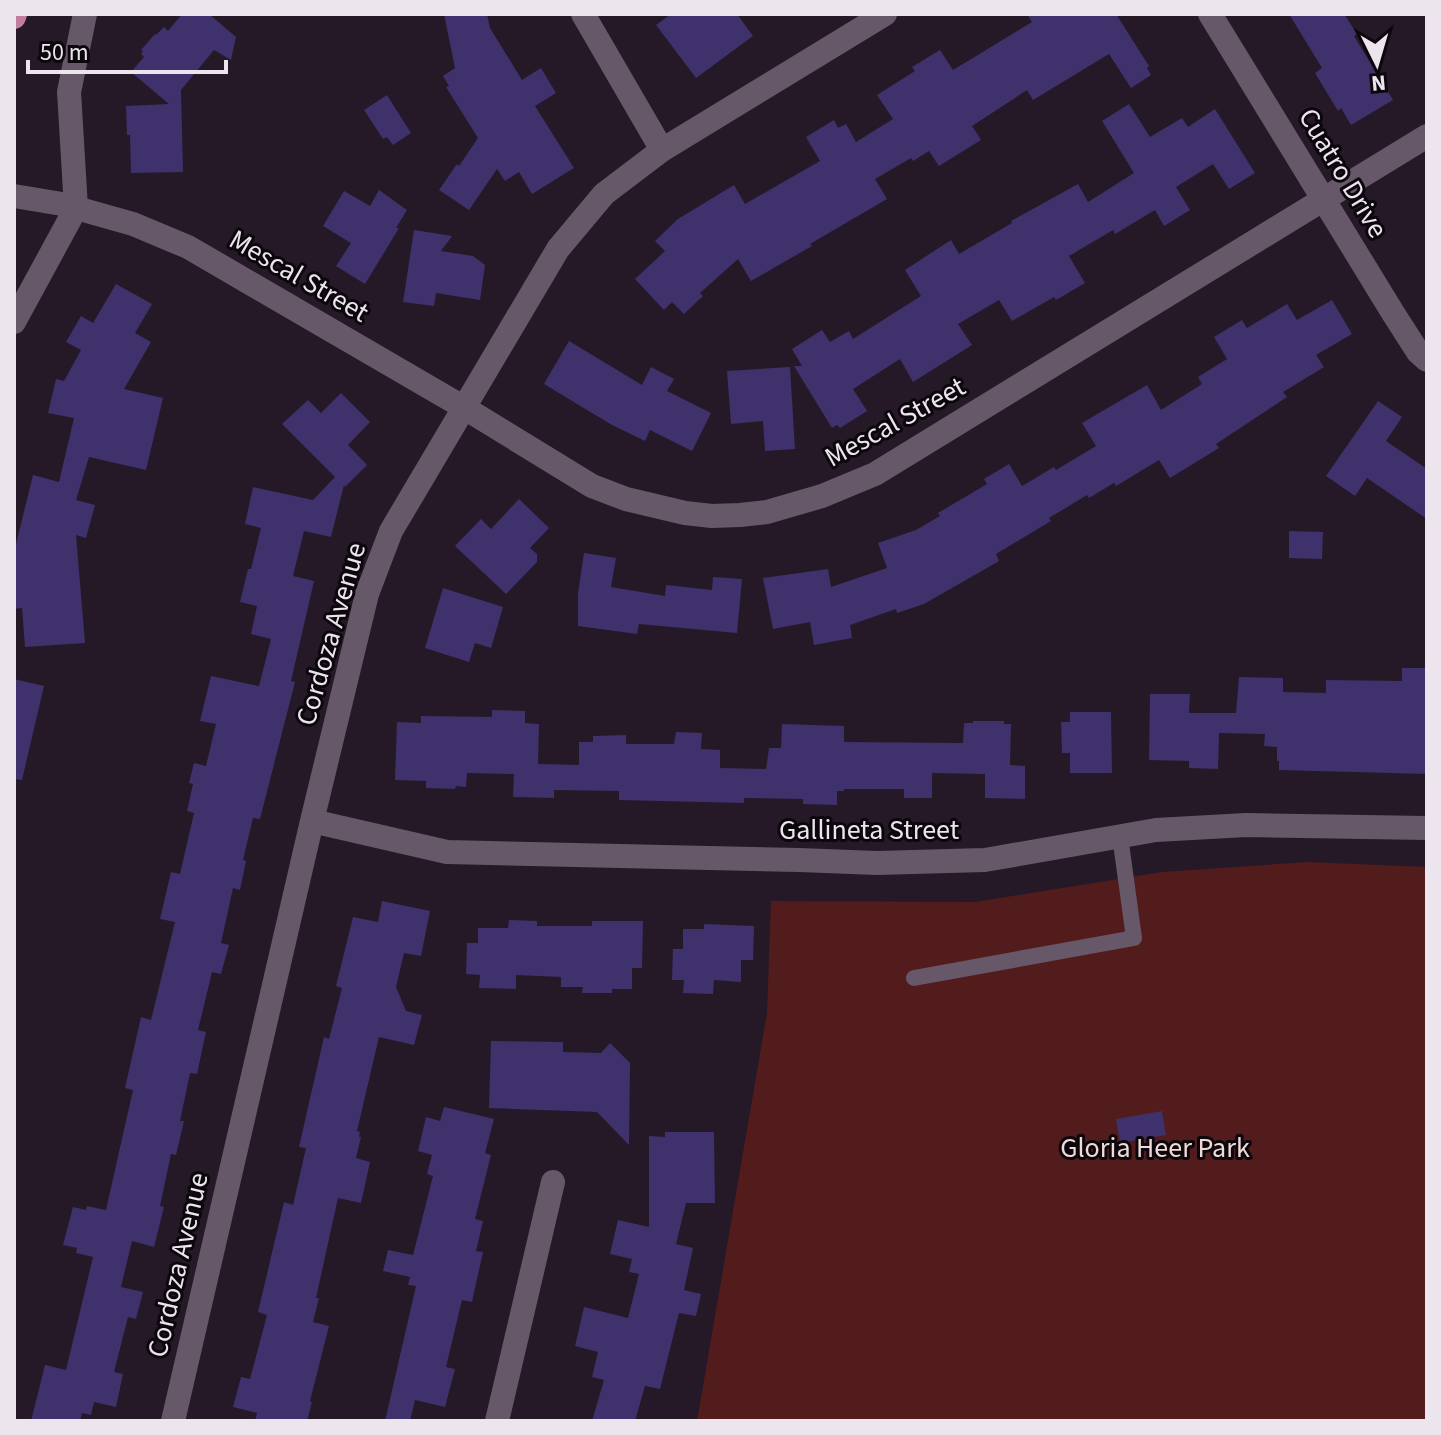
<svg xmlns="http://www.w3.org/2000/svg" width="1441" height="1435" font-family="'Source Sans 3',sans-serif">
<rect width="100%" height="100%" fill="#251927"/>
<path fill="#521c1c" d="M 1308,862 L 1427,867 L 1427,1421 L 697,1421 L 767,1013 L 771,901 L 975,902 L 1162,872 Z"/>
<path fill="#3f316b" d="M 182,14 L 209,14 L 236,37 L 231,60 L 214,50 L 181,90 L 183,172 L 131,173 L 130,135 L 127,135 L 126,106 L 169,104 L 131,72 L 144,57 L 141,54 L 143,51 L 141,50 L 155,34 L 156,35 L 164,27 L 168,31 Z
M 444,14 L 487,14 L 490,28 L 522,80 L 541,68 L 556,93 L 535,106 L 574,168 L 532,194 L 519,172 L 505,181 L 497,169 L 469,210 L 439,190 L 457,164 L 459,166 L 478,138 L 446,87 L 449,86 L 443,76 L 455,68 Z
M 671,14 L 737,14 L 753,36 L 696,78 L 656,25 Z
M 1027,14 L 1116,14 L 1149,66 L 1147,68 L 1151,75 L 1131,88 L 1109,54 L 1033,100 L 1027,90 L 972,126 L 981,140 L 939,166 L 929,151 L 913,161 L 911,158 L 875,179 L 887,199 L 810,244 L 812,246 L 751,281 L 738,259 L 700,293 L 703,296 L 684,314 L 672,302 L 664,310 L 635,279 L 665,251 L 655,241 L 678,219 L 734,185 L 745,204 L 820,161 L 806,137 L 834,120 L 838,128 L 846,124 L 856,142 L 893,119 L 877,95 L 915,71 L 912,67 L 940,50 L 953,70 L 1032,22 Z
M 1289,14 L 1344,14 L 1357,34 L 1354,36 L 1393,100 L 1351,125 L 1341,108 L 1338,111 L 1315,73 L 1322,68 Z
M 387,95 L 411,133 L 393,145 L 387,137 L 383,139 L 364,110 Z
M 1129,104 L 1150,137 L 1182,118 L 1188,127 L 1215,109 L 1255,173 L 1229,189 L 1213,164 L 1176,187 L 1190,210 L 1164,226 L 1155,210 L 1115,234 L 1113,230 L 1069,256 L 1085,283 L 1056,300 L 1054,297 L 1012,321 L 999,300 L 958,324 L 972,345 L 913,382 L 900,359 L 853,389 L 867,411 L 840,428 L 837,425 L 832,428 L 794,366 L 802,366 L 792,349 L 822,330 L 830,342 L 849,331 L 853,339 L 921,296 L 905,270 L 951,240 L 959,254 L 1012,223 L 1011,221 L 1078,184 L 1088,202 L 1134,173 L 1102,121 Z
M 379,190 L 407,210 L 396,228 L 399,228 L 365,284 L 336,266 L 351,243 L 323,226 L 344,191 L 370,206 Z
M 414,230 L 452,236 L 441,251 L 473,256 L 485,265 L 480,300 L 436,293 L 434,306 L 403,302 Z
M 116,284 L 152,304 L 135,333 L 151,342 L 124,389 L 163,398 L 146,470 L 89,457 L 76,500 L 95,505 L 86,538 L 76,535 L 85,643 L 25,647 L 22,608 L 14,609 L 14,552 L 33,475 L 59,482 L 74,418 L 48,413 L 56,379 L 64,381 L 81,350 L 66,342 L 81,316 L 93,323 Z
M 1332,300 L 1352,334 L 1316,355 L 1324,367 L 1283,392 L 1287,397 L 1216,444 L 1219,448 L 1170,478 L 1159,460 L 1116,486 L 1114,483 L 1089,498 L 1087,495 L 1049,518 L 1051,521 L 996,554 L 999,561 L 924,604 L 897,613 L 896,609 L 850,625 L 852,638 L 814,645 L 810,622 L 773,629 L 763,578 L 828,569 L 831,587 L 887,568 L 878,543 L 916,530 L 940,516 L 938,513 L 987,484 L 984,479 L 1009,464 L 1022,486 L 1054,467 L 1056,470 L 1096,446 L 1082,423 L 1147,385 L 1161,410 L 1202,384 L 1198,377 L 1227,359 L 1214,337 L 1242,320 L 1247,328 L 1287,304 L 1297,320 Z
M 569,341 L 642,385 L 651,367 L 674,379 L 667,391 L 711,413 L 692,451 L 650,430 L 645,441 L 612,425 L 544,384 Z
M 790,367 L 795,449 L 765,451 L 763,421 L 731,424 L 727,371 Z
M 341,393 L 370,422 L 348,445 L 367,465 L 345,487 L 344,485 L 331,537 L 304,531 L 293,576 L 314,581 L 291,681 L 295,682 L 260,819 L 253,818 L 243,860 L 246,861 L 240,890 L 233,888 L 221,943 L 229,945 L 221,974 L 212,972 L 198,1030 L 206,1032 L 197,1074 L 190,1073 L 180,1121 L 184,1121 L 176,1155 L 171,1154 L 160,1206 L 164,1207 L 154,1247 L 132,1241 L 121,1287 L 143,1292 L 136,1319 L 128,1317 L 114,1372 L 123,1374 L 116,1407 L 94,1402 L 91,1415 L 82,1413 L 80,1421 L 31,1421 L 45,1365 L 66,1370 L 93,1257 L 76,1253 L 77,1248 L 63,1245 L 73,1207 L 86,1210 L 87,1206 L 106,1210 L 133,1090 L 125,1088 L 141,1017 L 151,1020 L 175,922 L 160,919 L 171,872 L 180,874 L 194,813 L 187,811 L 193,784 L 189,783 L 194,763 L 206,766 L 216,724 L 200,721 L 211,676 L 259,686 L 271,639 L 251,634 L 257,606 L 240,602 L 248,569 L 251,569 L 261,528 L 245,524 L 253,487 L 313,500 L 335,477 L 282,424 L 308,400 L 321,413 Z
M 1378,401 L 1402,417 L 1386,441 L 1427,469 L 1427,519 L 1367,478 L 1355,496 L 1326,476 Z
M 519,499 L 549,528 L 530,548 L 537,554 L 537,562 L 506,594 L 455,546 L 481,519 L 491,529 Z
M 1289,531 L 1323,532 L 1322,559 L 1289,558 Z
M 584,553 L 616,558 L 611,587 L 665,596 L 666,585 L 712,590 L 713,577 L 742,579 L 737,633 L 639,624 L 637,634 L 578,626 L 578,593 Z
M 443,588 L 503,607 L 491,648 L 475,643 L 469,662 L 425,648 Z
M 1402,668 L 1427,668 L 1427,774 L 1279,770 L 1279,761 L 1277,761 L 1277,747 L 1264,746 L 1265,734 L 1219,733 L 1218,769 L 1189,768 L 1189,761 L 1149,760 L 1150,694 L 1190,694 L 1189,713 L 1236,713 L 1239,677 L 1283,678 L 1283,692 L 1326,693 L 1326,680 L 1402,681 Z
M 14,679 L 44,686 L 22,780 L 14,779 Z
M 492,710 L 525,711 L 525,723 L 539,724 L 538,764 L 579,765 L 579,742 L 593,742 L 593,736 L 626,735 L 626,744 L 674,744 L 676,732 L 702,733 L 701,749 L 720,750 L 720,768 L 766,769 L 769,748 L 781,748 L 782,724 L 844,726 L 844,742 L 963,743 L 964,723 L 973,723 L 973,721 L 1004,721 L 1004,724 L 1011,724 L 1010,765 L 1025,766 L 1025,799 L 985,798 L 985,774 L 932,773 L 932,798 L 904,798 L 904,789 L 844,789 L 844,791 L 837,791 L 837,805 L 803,804 L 803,799 L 744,798 L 744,803 L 619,800 L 619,791 L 554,790 L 554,798 L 513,797 L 514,774 L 467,773 L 466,787 L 456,786 L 455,789 L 426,788 L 426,781 L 395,780 L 397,722 L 421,723 L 421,716 L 492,717 Z
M 1070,712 L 1111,712 L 1112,773 L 1070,773 L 1070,753 L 1062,753 L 1061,722 L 1070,722 Z
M 382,901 L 430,911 L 421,956 L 404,953 L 396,987 L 406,1011 L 422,1015 L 414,1045 L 379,1037 L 357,1131 L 360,1132 L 359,1137 L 361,1137 L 356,1158 L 370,1162 L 361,1203 L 338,1198 L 316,1298 L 319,1298 L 313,1322 L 329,1326 L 310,1401 L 312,1402 L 307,1421 L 255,1421 L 257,1413 L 233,1407 L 241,1377 L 250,1379 L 267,1315 L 258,1312 L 284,1202 L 293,1205 L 306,1148 L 299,1147 L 324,1037 L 329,1039 L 342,988 L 336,986 L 353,917 L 378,922 Z
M 509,920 L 537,921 L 537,926 L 592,926 L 592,921 L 643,921 L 642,968 L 632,968 L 632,989 L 612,989 L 612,993 L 582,993 L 583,987 L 561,987 L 561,977 L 516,975 L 516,989 L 479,988 L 480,975 L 466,974 L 467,943 L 478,943 L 478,928 L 508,928 Z
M 704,924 L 754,926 L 753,960 L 741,960 L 741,982 L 714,980 L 713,994 L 683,993 L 684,980 L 672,980 L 673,949 L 683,949 L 683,929 L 704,929 Z
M 491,1041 L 563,1042 L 563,1052 L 601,1053 L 610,1043 L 630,1063 L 629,1145 L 597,1112 L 489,1108 Z
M 444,1107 L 494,1119 L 485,1153 L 491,1155 L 475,1219 L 483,1221 L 476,1251 L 483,1252 L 472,1302 L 462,1300 L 446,1367 L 455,1369 L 445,1407 L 415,1400 L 410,1421 L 385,1421 L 416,1286 L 408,1285 L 410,1277 L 383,1271 L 388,1250 L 413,1255 L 433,1176 L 427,1174 L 432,1155 L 418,1151 L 426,1117 L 440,1121 Z
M 1162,1111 L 1166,1135 L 1120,1143 L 1116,1119 Z
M 665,1132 L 714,1132 L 715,1203 L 686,1203 L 676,1244 L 693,1248 L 684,1290 L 701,1294 L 696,1316 L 679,1313 L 660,1389 L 645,1386 L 635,1421 L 592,1421 L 604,1380 L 592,1377 L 598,1352 L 575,1346 L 584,1307 L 628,1318 L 639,1274 L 629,1272 L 632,1259 L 610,1254 L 618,1220 L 649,1227 L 649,1136 L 665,1137 Z"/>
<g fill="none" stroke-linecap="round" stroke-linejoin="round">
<path stroke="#665868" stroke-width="16" d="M 914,978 L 1134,938 L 1120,836"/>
<path stroke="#665868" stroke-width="24" d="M 583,14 L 662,150
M 1210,14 L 1393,313 L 1418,352 L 1427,360
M 14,196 L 62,204 L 133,224 L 188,247 L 463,407 L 592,486 L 626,499 L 685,513 L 712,516 L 740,515 L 767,512 L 822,496 L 875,474 L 1427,136
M 14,322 L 76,208 L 69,92 L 85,14
M 312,821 L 447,852 L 799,860 L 877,863 L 985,860 L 1156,830 L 1246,825 L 1427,828
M 173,1421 L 312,821 L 367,594 L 391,531 L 558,249 L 604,194 L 662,150 L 885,14
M 497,1421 L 553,1182"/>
<path stroke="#c17e9f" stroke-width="24" d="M 14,17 L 15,14"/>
</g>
<g text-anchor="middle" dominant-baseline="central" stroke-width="6" stroke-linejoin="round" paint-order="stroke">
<g font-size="28" fill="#ede5ee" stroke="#0b070c">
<text transform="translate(1343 173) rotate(59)">Cuatro Drive</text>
<text transform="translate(299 276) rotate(30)">Mescal Street</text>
<text transform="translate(895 422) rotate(-29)">Mescal Street</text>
<text transform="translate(331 634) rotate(-74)">Cordoza Avenue</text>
<text x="869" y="830">Gallineta Street</text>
<text transform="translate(178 1265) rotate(-77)">Cordoza Avenue</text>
</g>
<g font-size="28" fill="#f0d9d7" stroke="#0b070c">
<text x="1155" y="1148">Gloria Heer Park</text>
</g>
</g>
<rect width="1441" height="1435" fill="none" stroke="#ede5ee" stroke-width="32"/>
<g transform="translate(1377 64) rotate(175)" stroke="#0b070c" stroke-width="6" paint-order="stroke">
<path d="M0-6L14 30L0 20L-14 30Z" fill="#ede5ee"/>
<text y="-12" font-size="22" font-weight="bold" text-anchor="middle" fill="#ede5ee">N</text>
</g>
<path d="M28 60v12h198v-12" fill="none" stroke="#ede5ee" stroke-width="4"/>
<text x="40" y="60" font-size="24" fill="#ede5ee" stroke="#0b070c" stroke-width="6" paint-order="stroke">50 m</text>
</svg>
